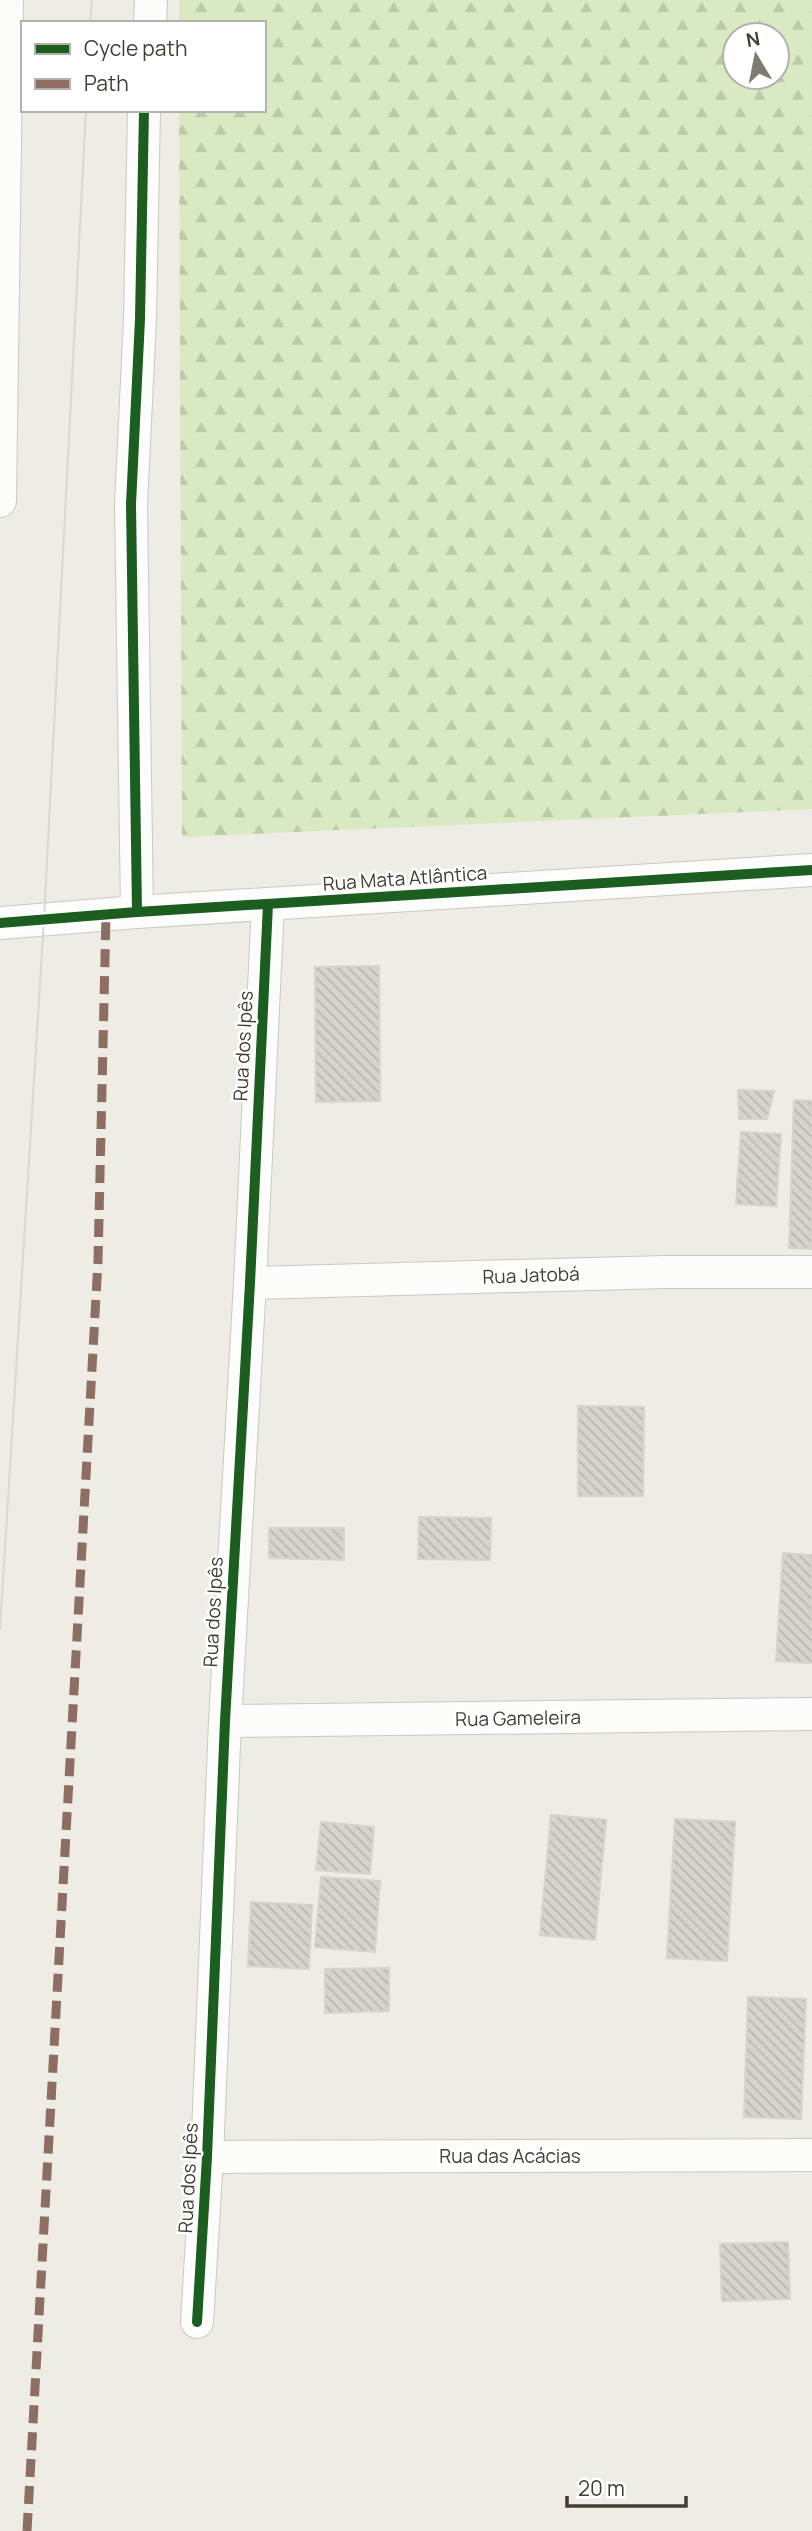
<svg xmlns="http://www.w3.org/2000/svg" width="812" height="2531" font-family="Manrope,sans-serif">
<defs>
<pattern id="forest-firs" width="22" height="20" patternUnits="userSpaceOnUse" patternTransform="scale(1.75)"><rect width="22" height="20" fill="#d9eac3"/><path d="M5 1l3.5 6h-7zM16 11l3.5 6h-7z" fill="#bbcaa8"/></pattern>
<pattern id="building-back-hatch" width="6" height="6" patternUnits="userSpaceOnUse" patternTransform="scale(1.75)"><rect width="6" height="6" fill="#d6d3cc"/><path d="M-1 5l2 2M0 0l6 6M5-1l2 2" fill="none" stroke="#b9b6b0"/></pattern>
</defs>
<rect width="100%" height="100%" fill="#eeece5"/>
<path fill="url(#forest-firs)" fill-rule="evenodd" d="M 179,0 L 812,0 L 812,809 L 182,837 L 179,110 L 264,110 L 264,23 L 179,23 ZM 735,35 L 777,35 L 777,77 L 735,77 Z"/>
<path fill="url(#building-back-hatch)" stroke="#d6d3cb" stroke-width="2" d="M 379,966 L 380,1101 L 316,1102 L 315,967 Z
M 738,1090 L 774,1091 L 767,1119 L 739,1119 Z
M 794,1100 L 812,1101 L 812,1249 L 789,1248 Z
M 741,1132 L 781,1134 L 776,1206 L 736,1204 Z
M 578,1406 L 644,1407 L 643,1496 L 578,1496 Z
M 419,1517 L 491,1518 L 490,1560 L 418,1559 Z
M 269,1528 L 344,1528 L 344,1560 L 269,1558 Z
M 783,1553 L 812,1555 L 812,1663 L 776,1661 Z
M 551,1815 L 606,1820 L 595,1940 L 540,1935 Z
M 675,1819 L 735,1822 L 727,1961 L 667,1958 Z
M 321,1822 L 374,1827 L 370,1874 L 316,1870 Z
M 321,1877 L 380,1881 L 375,1952 L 315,1947 Z
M 251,1902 L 312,1905 L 309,1969 L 248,1966 Z
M 389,1968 L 389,2011 L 325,2013 L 325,1969 Z
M 748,1997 L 806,1999 L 801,2119 L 744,2117 Z
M 788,2242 L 790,2299 L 722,2301 L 720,2244 Z"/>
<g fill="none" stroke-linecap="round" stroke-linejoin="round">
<g stroke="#cac8c1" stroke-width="34">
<path id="street" d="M 150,23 L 151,0
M 0,501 L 7,0
M 137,912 L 131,504 L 140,319 L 144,110
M 0,923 L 137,912 L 812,870
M 250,1283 L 665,1272 L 812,1272
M 225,1721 L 812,1714
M 207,2157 L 812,2155
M 197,2322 L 207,2157 L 225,1721 L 250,1283 L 268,904"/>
</g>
<use href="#street" stroke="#fcfcfb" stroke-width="32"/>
<path stroke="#d7d7d6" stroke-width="2" d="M 90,23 L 92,0
M 0,1629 L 44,919 L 86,110"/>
<path stroke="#8d6e63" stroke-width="9" stroke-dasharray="18 9" stroke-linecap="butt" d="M 27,2531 L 98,1261 L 106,915"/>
<g stroke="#fff" stroke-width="15">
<path id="cycleway" d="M 137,912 L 131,504 L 140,319 L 144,110
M 0,923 L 137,912 L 812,870
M 197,2322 L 207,2157 L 225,1721 L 250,1283 L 268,904"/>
</g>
<use href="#cycleway" stroke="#1b5e20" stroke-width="10"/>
</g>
<g text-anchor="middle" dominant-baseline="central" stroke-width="5" stroke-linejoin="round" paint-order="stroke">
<g font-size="19" fill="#433d32" stroke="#fff">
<text transform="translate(405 878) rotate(-4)">Rua Mata Atlântica</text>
<text transform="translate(243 1046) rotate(-87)">Rua dos Ipês</text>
<text transform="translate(531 1275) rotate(-2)">Rua Jatobá</text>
<text transform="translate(213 1612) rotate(-87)">Rua dos Ipês</text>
<text transform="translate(518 1718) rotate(-1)">Rua Gameleira</text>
<text x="510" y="2156">Rua das Acácias</text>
<text transform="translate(188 2178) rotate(-87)">Rua dos Ipês</text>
</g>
</g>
<rect x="21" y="21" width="245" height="91" fill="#ffffff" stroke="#b4b1ad" stroke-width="2"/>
<rect x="35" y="44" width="35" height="10" fill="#1b5e20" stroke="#b4b1ad" stroke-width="2"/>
<text x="84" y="56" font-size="21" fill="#433d32">Cycle path</text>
<rect x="35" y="79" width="35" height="10" fill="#8d6e63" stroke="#b4b1ad" stroke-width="2"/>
<text x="84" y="91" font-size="21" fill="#433d32">Path</text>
<g transform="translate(756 56) rotate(350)"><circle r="33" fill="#ffffff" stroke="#b4b1ad" stroke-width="2"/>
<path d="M0-5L12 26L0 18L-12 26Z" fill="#7f7a71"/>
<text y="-10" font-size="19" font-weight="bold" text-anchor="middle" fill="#433d32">N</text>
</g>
<path d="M567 2496v10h119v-10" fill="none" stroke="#433d32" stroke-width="3.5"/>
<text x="578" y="2496" font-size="21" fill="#433d32" stroke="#ffffff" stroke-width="5" paint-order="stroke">20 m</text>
</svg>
